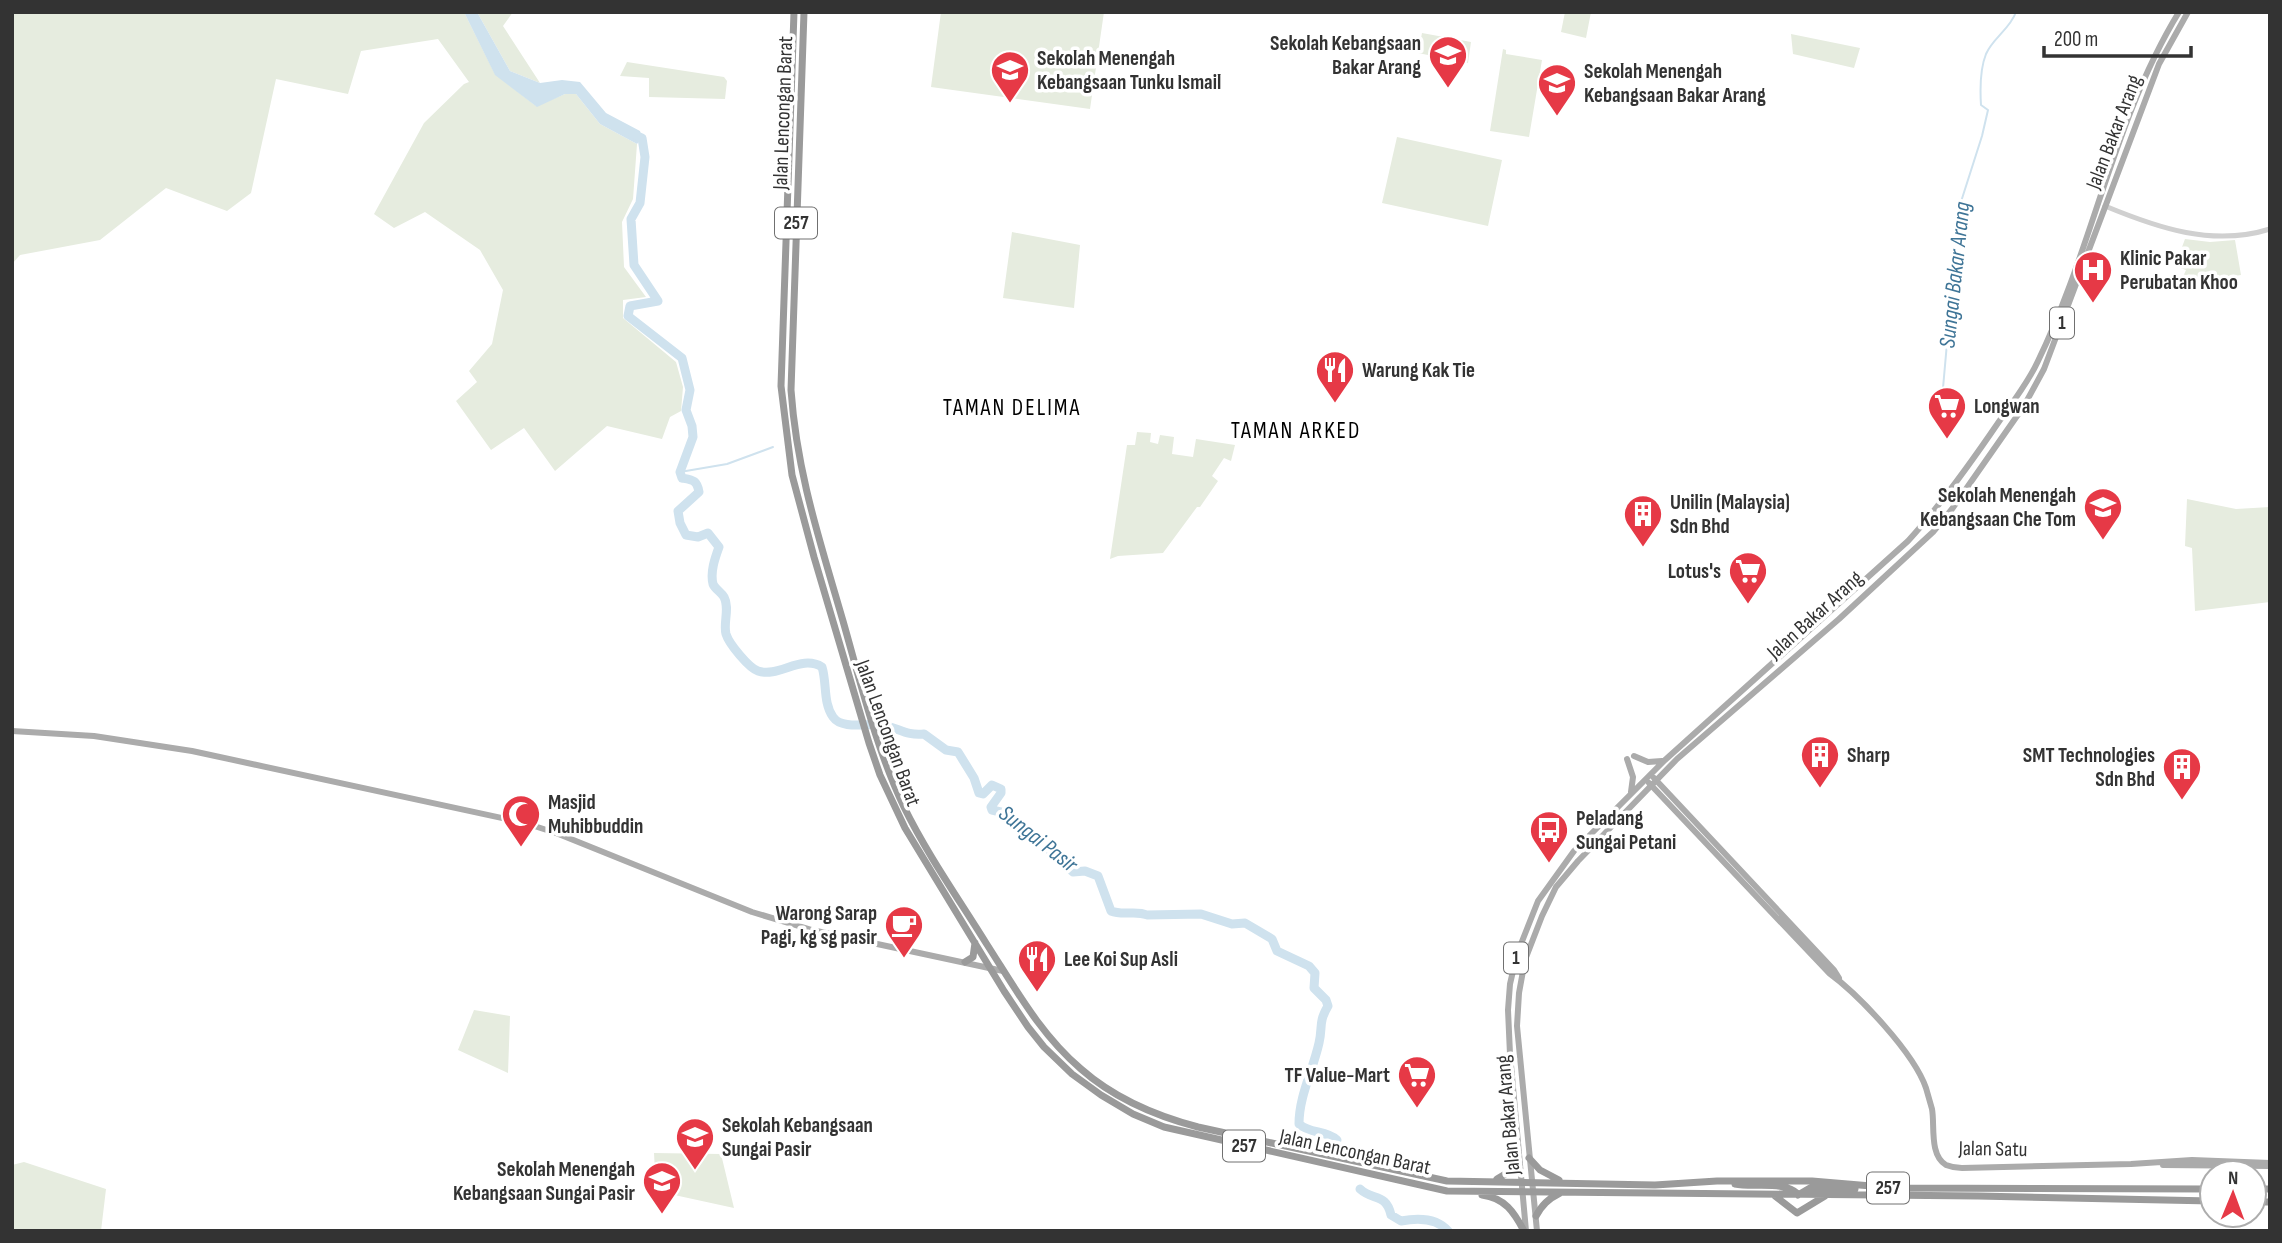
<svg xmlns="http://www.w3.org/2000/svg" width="2282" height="1243" font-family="'Sofia Sans Condensed',sans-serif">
<rect width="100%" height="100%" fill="#fff"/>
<path fill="#e6ecdf" d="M 12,12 L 464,12 L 495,74 L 536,106 L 565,94 L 576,94 L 600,124 L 637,144 L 633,199 L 622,222 L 624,267 L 646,297 L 623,300 L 623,318 L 676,362 L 683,387 L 681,411 L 670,417 L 662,439 L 607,426 L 555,471 L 524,428 L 491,450 L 456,401 L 477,382 L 469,371 L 492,344 L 503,290 L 480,250 L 425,212 L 394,228 L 374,214 L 424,123 L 464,84 L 469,82 L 438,39 L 361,51 L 348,94 L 276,79 L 251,193 L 227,211 L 166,188 L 100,240 L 20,255 L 12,264 Z
M 477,12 L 513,12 L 503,26 L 540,83 L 510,71 Z
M 941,12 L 1104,12 L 1090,109 L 931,87 Z
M 1565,12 L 1591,12 L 1586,38 L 1561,32 Z
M 1422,33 L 1471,42 L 1468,63 L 1418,53 Z
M 1791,34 L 1860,48 L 1854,68 L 1793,54 Z
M 1503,49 L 1506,50 L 1506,54 L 1542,60 L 1529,137 L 1490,131 Z
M 627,62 L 724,77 L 727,81 L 725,99 L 649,97 L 649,78 L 620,76 Z
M 1397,137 L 1502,160 L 1488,226 L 1382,203 Z
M 1012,232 L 1080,245 L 1074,308 L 1003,298 Z
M 2185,239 L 2210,242 L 2235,240 L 2241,275 L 2192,282 L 2182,279 L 2186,270 L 2175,266 Z
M 1137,432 L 1151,433 L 1150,442 L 1158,444 L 1160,435 L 1174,437 L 1172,454 L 1193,457 L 1196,439 L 1235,445 L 1231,461 L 1224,458 L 1212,476 L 1218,481 L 1200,507 L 1197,507 L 1163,553 L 1118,556 L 1110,559 L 1127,445 L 1135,445 Z
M 2187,499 L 2236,509 L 2270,507 L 2270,602 L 2195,611 L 2192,548 L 2185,546 Z
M 474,1010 L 510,1016 L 508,1073 L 458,1050 Z
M 654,1153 L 721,1154 L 734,1208 L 656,1191 Z
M 24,1162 L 106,1189 L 101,1231 L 12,1231 L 12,1165 Z"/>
<path fill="#cfe2ee" d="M 464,12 L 477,12 L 510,71 L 540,83 L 562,80 L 580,82 L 606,113 L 640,131 L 642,138 L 637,144 L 600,124 L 576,94 L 565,94 L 537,107 L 495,75 Z"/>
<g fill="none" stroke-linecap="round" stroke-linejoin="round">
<path stroke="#cfe2ee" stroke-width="2" d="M 1943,388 L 1959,208 L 1982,136 L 1988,110 L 1981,105 C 1980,89 1980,69 1986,54 C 1993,38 2010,29 2016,12
M 680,472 L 727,464 L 773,447"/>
<path stroke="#cfe2ee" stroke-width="9" d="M 633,134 L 642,138 L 645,157 L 640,203 L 631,219 L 634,265 L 658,301 L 630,306 L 628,316 L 682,358 L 690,390 L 686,410 L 692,426 L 693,437 L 680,472 L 682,478 C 693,480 697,480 699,492 L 678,511 L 680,523 L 686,535 L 698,537 L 708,533 L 719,547 C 715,558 710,572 713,584 C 715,589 721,592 724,597 C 730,608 723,623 726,634 C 729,644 749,668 758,671 C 779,678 801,654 822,667 C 827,683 823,703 833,717 C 842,730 868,723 881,725 C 898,727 905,736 924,734 L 946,750 L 958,752 L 974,778 L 979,793 L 983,794 L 992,785 L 1001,789 L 1001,793 L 991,807 L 992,810 L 1005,813 L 1029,838 L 1046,847 L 1073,872 L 1085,871 L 1098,876 L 1111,911 C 1123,916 1136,910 1147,915 L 1201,914 L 1232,924 L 1245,923 L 1272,939 L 1277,951 L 1309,966 L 1315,973 L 1314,988 L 1326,1000 L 1328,1006 C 1318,1023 1323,1026 1319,1043 C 1313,1070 1299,1096 1299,1124 C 1310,1134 1326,1130 1337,1140
M 1360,1189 C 1373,1201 1386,1193 1391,1215 L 1401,1221 C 1417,1218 1436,1217 1448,1231"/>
<path stroke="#d0d0d0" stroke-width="5" d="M 2105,206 C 2158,228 2213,247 2270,229"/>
<path stroke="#ababab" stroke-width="6" d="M 12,731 L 94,736 L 192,751 L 525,823 L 556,833 L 752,912 L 812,930 L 1003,971
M 1634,756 L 1648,762 L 1662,761
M 1627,759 L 1633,777 L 1631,792
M 1654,778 L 1834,970 L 1839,978
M 1649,783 L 1829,973 C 1859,995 1914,1053 1926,1088 C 1928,1095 1930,1102 1932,1109 C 1935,1125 1929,1155 1946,1165 C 1951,1167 1957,1168 1962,1168 L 2131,1164 L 2192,1160 L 2270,1163
M 2163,1165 L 2270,1166
M 1526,1231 L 1510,1054 L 1508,1010 L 1510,984 L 1517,954 L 1538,901 L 1574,851 L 1665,760 L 1908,541 C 1941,505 1970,464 1998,423 C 2012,403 2028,383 2038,361 C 2093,248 2113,120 2179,12
M 1537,1231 L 1517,1026 L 1519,993 L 1525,960 L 1542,916 L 1556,887 L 1578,861 L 1677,759 L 1839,619 L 1933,532 L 1952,509 L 2024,406 L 2044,369 L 2159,64 L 2188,12"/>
<path stroke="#9a9a9a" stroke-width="7" d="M 794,12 L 781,386 L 792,475 L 814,557 L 869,743 L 880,775 L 905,828 L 1004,991 L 1028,1027 L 1044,1047 L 1072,1074 L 1101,1095 L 1133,1114 L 1164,1127 L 1447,1191 L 1978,1196 L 2212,1201
M 804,12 L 791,390 C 797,474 820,541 843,621 C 861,684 876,748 904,807 C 927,854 958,898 986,943 C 1015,988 1040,1034 1081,1069 C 1115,1099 1156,1116 1198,1127 L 1447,1181 L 1655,1185 L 1717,1181 L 1812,1181 L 1895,1188 L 2212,1189
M 965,962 L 973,957 L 975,943
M 1529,1158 L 1540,1170 L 1559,1180
M 1497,1179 L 1512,1170 L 1518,1160
M 1735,1184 C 1753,1188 1784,1180 1798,1194
M 2254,1189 L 2270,1189
M 1482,1195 C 1505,1198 1514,1212 1524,1231
M 1798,1195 L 1810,1188 L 1855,1189
M 1775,1196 L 1797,1213 L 1825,1196
M 2254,1202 L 2270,1202
M 1536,1216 C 1542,1205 1548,1199 1560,1193"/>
</g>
<defs>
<g id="school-pin" transform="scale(2.0125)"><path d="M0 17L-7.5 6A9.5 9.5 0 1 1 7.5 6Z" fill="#e63946" stroke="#fff"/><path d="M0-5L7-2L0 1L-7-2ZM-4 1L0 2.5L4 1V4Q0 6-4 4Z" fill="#fff"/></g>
<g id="hospital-pin" transform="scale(2.0125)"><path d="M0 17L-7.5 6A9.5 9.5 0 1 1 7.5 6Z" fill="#e63946" stroke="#fff"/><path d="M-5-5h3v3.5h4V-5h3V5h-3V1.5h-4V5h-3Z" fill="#fff"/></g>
<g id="restaurant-pin" transform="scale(2.0125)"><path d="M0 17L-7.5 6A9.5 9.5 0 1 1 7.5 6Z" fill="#e63946" stroke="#fff"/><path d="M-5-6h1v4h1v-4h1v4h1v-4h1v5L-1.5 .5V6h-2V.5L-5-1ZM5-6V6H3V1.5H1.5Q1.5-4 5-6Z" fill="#fff"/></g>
<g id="supermarket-pin" transform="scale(2.0125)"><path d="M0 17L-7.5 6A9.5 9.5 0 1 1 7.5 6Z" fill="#e63946" stroke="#fff"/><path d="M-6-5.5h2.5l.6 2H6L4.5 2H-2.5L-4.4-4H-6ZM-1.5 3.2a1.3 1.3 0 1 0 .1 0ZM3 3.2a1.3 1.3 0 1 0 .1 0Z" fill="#fff"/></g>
<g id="building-pin" transform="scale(2.0125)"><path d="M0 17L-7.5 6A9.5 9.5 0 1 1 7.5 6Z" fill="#e63946" stroke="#fff"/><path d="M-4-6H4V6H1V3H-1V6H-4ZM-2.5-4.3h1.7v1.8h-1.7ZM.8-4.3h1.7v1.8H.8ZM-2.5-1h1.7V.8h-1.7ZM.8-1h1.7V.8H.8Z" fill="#fff"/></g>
<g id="mosque-pin" transform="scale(2.0125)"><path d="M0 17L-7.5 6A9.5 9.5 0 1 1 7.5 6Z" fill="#e63946" stroke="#fff"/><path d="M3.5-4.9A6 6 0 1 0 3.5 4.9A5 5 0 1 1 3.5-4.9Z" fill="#fff"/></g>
<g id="bus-pin" transform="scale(2.0125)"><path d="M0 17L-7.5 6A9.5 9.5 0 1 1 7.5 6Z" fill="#e63946" stroke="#fff"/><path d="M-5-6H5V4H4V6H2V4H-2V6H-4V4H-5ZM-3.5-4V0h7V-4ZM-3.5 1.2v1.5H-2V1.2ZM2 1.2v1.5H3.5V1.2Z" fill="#fff"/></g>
<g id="cafe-pin" transform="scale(2.0125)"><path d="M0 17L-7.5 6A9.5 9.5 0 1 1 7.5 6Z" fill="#e63946" stroke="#fff"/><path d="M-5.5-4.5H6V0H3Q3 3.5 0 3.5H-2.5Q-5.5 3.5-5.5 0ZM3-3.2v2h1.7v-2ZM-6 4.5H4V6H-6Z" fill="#fff"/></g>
</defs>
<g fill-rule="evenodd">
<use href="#school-pin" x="1448" y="55"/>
<use href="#school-pin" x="1010" y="70"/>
<use href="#school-pin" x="1557" y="83"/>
<use href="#hospital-pin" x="2093" y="270"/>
<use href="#restaurant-pin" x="1335" y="370"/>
<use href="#supermarket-pin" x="1947" y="406"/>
<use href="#school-pin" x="2103" y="507"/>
<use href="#building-pin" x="1643" y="514"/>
<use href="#supermarket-pin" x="1748" y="571"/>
<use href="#building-pin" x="1820" y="755"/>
<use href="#building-pin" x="2182" y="767"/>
<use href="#mosque-pin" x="521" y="814"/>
<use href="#bus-pin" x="1549" y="830"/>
<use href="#cafe-pin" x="904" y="925"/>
<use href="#restaurant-pin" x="1037" y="959"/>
<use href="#supermarket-pin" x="1417" y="1075"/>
<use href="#school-pin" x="695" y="1137"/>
<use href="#school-pin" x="662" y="1181"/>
</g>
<g text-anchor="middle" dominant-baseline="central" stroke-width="7" stroke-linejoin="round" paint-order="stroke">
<g fill="#fff" stroke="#707070" stroke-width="2">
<rect x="775" y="207.5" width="42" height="31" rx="5"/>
<rect x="2050" y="307.5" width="24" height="31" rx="5"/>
<rect x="1504" y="942.5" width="24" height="31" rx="5"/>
<rect x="1223" y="1130.5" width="42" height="31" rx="5"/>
<rect x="1867" y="1172.5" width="42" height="31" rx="5"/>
</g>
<g font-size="19" font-weight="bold" fill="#333">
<text x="796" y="223">257</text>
<text x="2062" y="323">1</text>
<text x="1516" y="958">1</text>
<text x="1244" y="1146">257</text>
<text x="1888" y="1188">257</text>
</g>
<g font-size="21" font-weight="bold" fill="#333" stroke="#fff" text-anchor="start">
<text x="1421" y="43" text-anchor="end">Sekolah Kebangsaan<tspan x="1421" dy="24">Bakar Arang</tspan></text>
<text x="1037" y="58">Sekolah Menengah<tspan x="1037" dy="24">Kebangsaan Tunku Ismail</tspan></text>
<text x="1584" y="71">Sekolah Menengah<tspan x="1584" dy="24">Kebangsaan Bakar Arang</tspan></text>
<text x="2120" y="258">Klinic Pakar<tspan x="2120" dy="24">Perubatan Khoo</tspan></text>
<text x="1362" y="370">Warung Kak Tie</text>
<text x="1974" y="406">Longwan</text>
<text x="2076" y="495" text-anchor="end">Sekolah Menengah<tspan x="2076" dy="24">Kebangsaan Che Tom</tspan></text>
<text x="1670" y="502">Unilin (Malaysia)<tspan x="1670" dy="24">Sdn Bhd</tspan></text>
<text x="1721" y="571" text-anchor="end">Lotus's</text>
<text x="1847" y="755">Sharp</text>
<text x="2155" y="755" text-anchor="end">SMT Technologies<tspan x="2155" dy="24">Sdn Bhd</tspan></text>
<text x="548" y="802">Masjid<tspan x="548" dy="24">Muhibbuddin</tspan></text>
<text x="1576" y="818">Peladang<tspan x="1576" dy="24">Sungai Petani</tspan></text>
<text x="877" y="913" text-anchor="end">Warong Sarap<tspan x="877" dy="24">Pagi, kg sg pasir</tspan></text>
<text x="1064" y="959">Lee Koi Sup Asli</text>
<text x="1390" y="1075" text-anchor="end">TF Value-Mart</text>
<text x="722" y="1125">Sekolah Kebangsaan<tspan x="722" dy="24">Sungai Pasir</tspan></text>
<text x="635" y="1169" text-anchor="end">Sekolah Menengah<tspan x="635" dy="24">Kebangsaan Sungai Pasir</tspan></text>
</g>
<g font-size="21" fill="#333" stroke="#fff">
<text transform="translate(783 113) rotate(-88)">Jalan Lencongan Barat</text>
<text transform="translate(2114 132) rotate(-69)">Jalan Bakar Arang</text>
<text transform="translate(1815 615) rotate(-42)">Jalan Bakar Arang</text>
<text transform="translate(888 733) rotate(70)">Jalan Lencongan Barat</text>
<text transform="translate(1508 1115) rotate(-95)">Jalan Bakar Arang</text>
<text transform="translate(1993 1149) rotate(1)">Jalan Satu</text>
<text transform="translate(1355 1152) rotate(12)">Jalan Lencongan Barat</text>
</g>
<g font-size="23" font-style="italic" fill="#3f7597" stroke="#fff">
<text transform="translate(1955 275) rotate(-84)">Sungai Bakar Arang</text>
<text transform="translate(1038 839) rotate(38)">Sungai Pasir</text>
</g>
<g font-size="23" letter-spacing="2" fill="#000" stroke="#fff">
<text x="1012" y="408">TAMAN DELIMA</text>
<text x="1296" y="431">TAMAN ARKED</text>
</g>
</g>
<rect width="2282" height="1243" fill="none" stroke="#333333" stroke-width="28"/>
<g transform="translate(2233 1194) rotate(1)"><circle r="33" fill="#ffffff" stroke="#adadad" stroke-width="2"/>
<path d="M0-5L12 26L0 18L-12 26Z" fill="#e63946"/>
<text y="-10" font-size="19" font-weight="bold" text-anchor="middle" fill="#333333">N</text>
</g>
<path d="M2044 46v10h147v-10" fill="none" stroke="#333333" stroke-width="3.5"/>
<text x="2054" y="46" font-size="21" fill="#333333" stroke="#ffffff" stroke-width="5" paint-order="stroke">200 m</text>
</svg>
